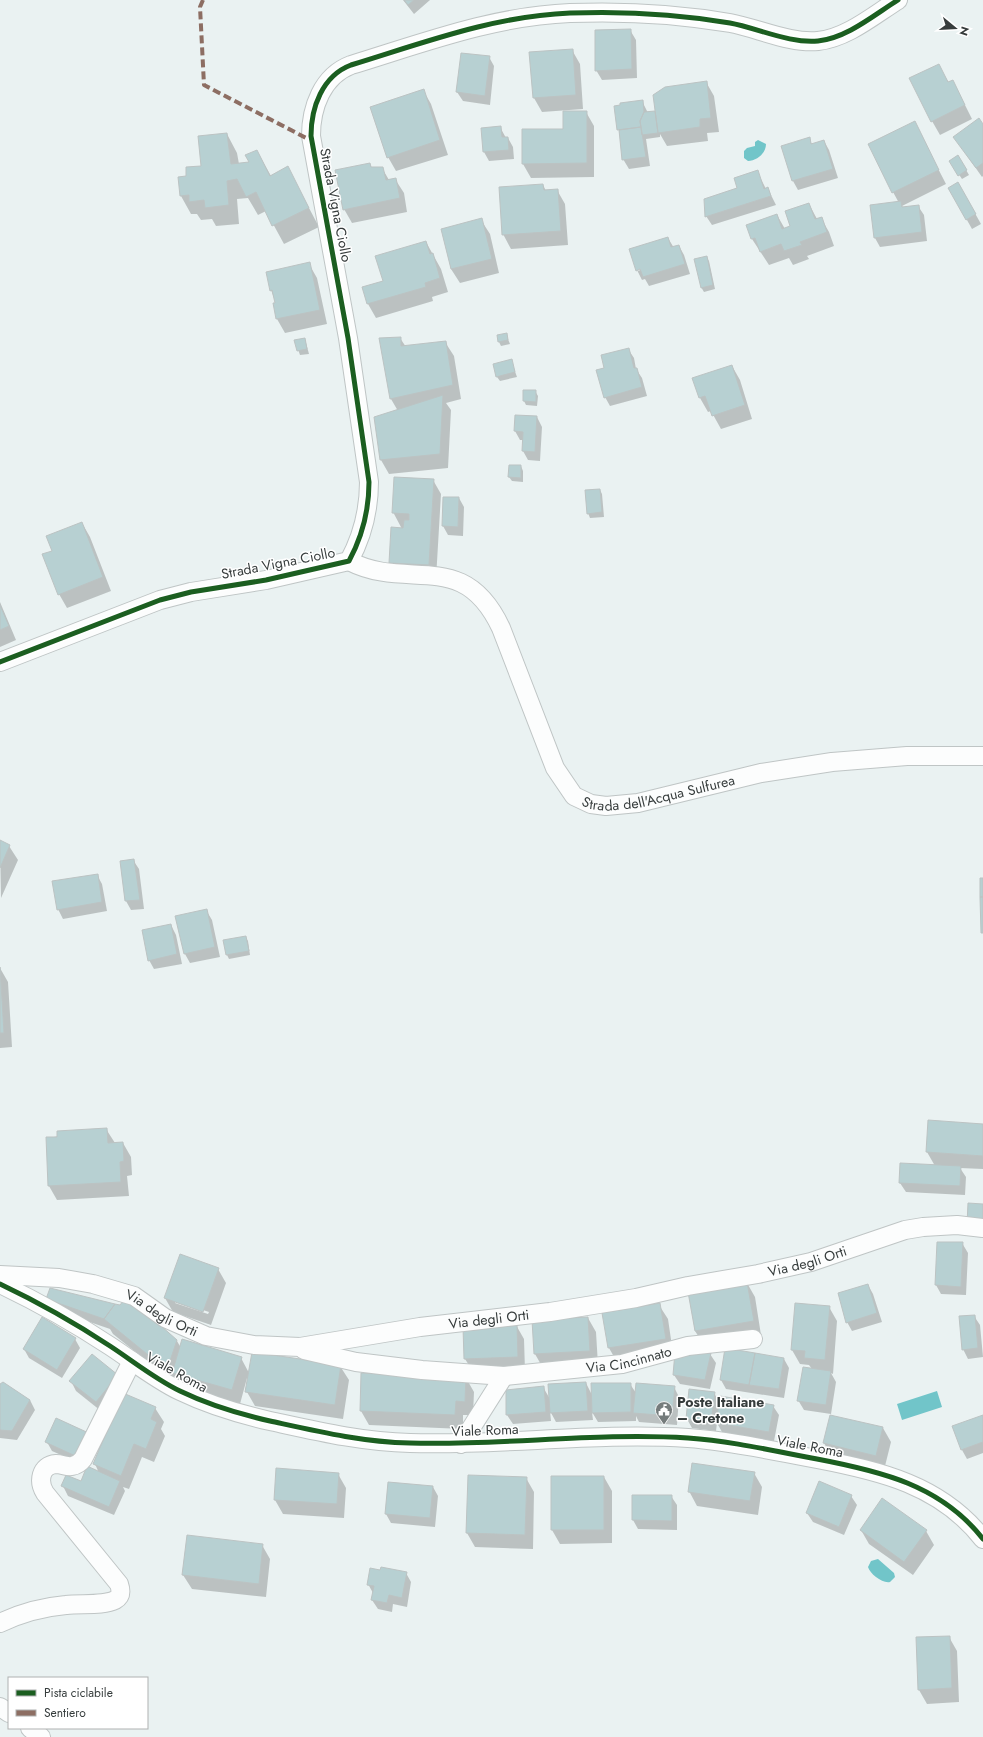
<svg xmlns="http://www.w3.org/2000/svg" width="983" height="1737" font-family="Jost,sans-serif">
<rect width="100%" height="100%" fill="#eaf2f2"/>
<path fill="#71c5c9" d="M 758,140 L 766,144 C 766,153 757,161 748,161 L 744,158 L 744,151 L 747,148 L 755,146 L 755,142 Z
M 937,1391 L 942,1407 L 902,1420 L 897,1404 Z
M 878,1559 L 894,1573 L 895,1577 L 890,1582 C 883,1584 870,1574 868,1567 L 871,1561 Z"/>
<path fill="#0003" fill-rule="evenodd" d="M 403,0 L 430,0 L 414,14 Z
M 630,30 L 636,40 L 637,78 L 602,80 L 596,70 Z
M 572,50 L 580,64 L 583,109 L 542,112 L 534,98 Z
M 489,57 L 494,66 L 490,105 L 463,101 L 457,92 Z
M 938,65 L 949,83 L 960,95 L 972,119 L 940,135 L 932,121 Z
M 706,82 L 714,96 L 719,132 L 707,133 L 708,141 L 667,146 L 660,134 L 660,137 L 646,139 L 650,166 L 629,169 L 623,159 L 616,107 L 642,101 L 648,113 L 656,112 Z
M 423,90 L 431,104 L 448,155 L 396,171 L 388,157 Z
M 586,112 L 594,126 L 594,177 L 531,178 L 523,164 Z
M 914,122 L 946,184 L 902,206 L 903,208 L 918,206 L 924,215 L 927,241 L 880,247 L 875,238 L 899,203 L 893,192 Z
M 983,125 L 983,176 L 982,177 L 954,137 Z
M 500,127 L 506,138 L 508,138 L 513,147 L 514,159 L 489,161 L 484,152 Z
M 227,134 L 237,153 L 239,164 L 250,163 L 257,151 L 271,176 L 288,168 L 319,227 L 284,244 L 266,211 L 258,215 L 248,198 L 237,199 L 239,224 L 216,226 L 212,219 L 201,220 L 197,214 L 191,214 L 181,196 L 188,177 L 202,166 Z
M 809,139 L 812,144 L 824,141 L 829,150 L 838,178 L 798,190 L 793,181 L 783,147 Z
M 958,156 L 969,175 L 962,179 L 950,161 Z
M 369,164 L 372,168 L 382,168 L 389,180 L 395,179 L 404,193 L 407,212 L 352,223 L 344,209 Z
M 757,171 L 766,189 L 768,189 L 776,205 L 712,225 L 706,216 Z
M 958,183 L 981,224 L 972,229 L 949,188 Z
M 543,185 L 546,191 L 557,190 L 565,204 L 568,245 L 511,249 L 503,234 Z
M 809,204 L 817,219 L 821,218 L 829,232 L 834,246 L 807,256 L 809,259 L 793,265 L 789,258 L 769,265 L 752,239 L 777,215 L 785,229 L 792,227 Z
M 481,220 L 490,234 L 499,273 L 460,283 L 451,269 L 442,229 Z
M 668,238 L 674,248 L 679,246 L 684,255 L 690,274 L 649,286 L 645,279 L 642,280 L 637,270 L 630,249 ZM 645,267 L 645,269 L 637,271 L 637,269 Z
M 426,242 L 441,269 L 448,292 L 432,297 L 433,301 L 376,318 L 368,304 L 363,288 L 384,282 Z
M 706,257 L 709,261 L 715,289 L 704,292 L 701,287 Z
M 309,264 L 317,278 L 327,324 L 285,333 L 277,319 L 274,304 L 276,303 L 271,290 Z
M 506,334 L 510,344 L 501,346 L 499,342 Z
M 400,338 L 406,347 L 445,342 L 454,356 L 461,399 L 446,403 L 451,410 L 448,468 L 389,474 L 381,460 L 375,418 L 398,411 L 391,399 L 380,339 Z
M 305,339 L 309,354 L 300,355 L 295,341 Z
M 628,349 L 634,358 L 636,369 L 642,378 L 647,396 L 610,406 L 605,397 L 606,368 Z
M 511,360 L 517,377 L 500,381 L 497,377 Z
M 732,366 L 740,380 L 752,419 L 721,429 L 711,411 L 708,412 L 700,398 Z
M 535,391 L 538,396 L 537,406 L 526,405 L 524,401 Z
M 537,417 L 542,427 L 540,461 L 528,460 L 523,451 L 524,440 L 520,440 L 515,431 Z
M 510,466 L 521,466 L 523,471 L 523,482 L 512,481 L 509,477 Z
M 433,480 L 441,494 L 436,579 L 398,576 L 390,562 L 402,529 L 393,512 Z
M 600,490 L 602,494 L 604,517 L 590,518 L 588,513 Z
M 444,498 L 459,498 L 464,507 L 463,536 L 448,535 L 443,526 Z
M 82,523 L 90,537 L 111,591 L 67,608 L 59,594 L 53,551 Z
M 0,602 L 16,640 L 0,647 Z
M 0,842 L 9,846 L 18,860 L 1,898 Z
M 133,860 L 139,869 L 144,909 L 131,910 L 126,901 L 121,862 Z
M 97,875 L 102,884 L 107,911 L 63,919 L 58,909 Z
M 206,910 L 212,920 L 220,957 L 190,963 L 185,954 L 177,917 Z
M 171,925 L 176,935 L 182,964 L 154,969 L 149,960 Z
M 245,937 L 248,941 L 250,955 L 229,959 L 227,955 Z
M 0,968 L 8,982 L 12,1047 L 0,1048 Z
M 929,1121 L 983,1125 L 983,1169 L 960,1168 L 966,1177 L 965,1195 L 906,1192 L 900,1183 L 935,1166 L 927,1152 Z
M 106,1129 L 115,1143 L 123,1143 L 131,1157 L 132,1175 L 127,1176 L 129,1196 L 57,1200 L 49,1186 L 47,1138 Z
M 938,1243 L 962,1243 L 968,1253 L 966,1295 L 941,1294 L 936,1285 Z
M 218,1269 L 226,1283 L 211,1325 L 173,1312 L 165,1298 ZM 175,1301 L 209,1312 L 208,1314 L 175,1303 Z
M 747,1283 L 755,1297 L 761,1335 L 704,1345 L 695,1331 L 689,1293 Z
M 868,1285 L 873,1294 L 882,1322 L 852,1331 L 847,1322 Z
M 47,1299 L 177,1341 L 181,1348 L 241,1358 L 249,1373 L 340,1366 L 349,1380 L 343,1419 L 255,1406 L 247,1392 L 249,1379 L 247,1378 L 240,1404 L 182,1386 L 177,1378 L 176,1380 L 167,1377 L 113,1334 L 110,1329 L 52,1309 Z
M 659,1305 L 668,1319 L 673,1353 L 617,1362 L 609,1348 L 603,1314 Z
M 829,1307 L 837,1321 L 833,1374 L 831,1373 L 836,1382 L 831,1414 L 804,1410 L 798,1400 L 812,1369 L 809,1365 L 800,1364 L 792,1350 Z
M 974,1316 L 980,1325 L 983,1357 L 968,1359 L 963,1349 Z
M 588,1318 L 596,1332 L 598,1365 L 543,1368 L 535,1354 L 533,1321 Z
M 516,1325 L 524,1339 L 525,1371 L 474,1373 L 465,1359 L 464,1328 Z
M 75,1339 L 80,1348 L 62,1378 L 29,1358 L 24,1349 Z
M 710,1354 L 716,1363 L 710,1389 L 680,1384 L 674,1375 Z
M 784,1359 L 789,1368 L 784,1398 L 726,1389 L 721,1380 Z
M 362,1374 L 466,1378 L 474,1392 L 473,1415 L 463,1415 L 463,1429 L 369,1425 L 361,1411 Z
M 117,1375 L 101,1411 L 76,1391 L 71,1381 Z
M 586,1383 L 592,1395 L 630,1384 L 636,1393 L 674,1387 L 679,1397 L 677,1425 L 639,1422 L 636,1416 L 636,1421 L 598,1422 L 592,1412 L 593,1420 L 556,1422 L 550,1411 L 551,1421 L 513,1424 L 507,1415 L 507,1391 L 543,1387 L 550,1399 Z
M 0,1385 L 30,1400 L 35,1410 L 17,1440 L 0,1438 Z
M 714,1393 L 720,1403 L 773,1406 L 779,1415 L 774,1441 L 722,1432 L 717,1423 L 716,1431 L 692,1428 L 687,1419 Z
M 155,1408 L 164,1422 L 161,1429 L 165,1436 L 154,1462 L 142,1457 L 129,1489 L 123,1487 L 125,1491 L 114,1515 L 68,1496 L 63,1486 L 81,1482 L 99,1473 L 95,1464 Z
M 983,1416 L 983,1453 L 967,1459 L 962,1450 Z
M 57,1419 L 88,1467 L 52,1451 L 47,1442 Z
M 883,1428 L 891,1442 L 884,1470 L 832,1457 L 824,1443 Z
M 754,1473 L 762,1487 L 758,1515 L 697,1506 L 689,1491 Z
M 338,1474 L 346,1488 L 344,1518 L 283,1514 L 275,1500 Z
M 604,1477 L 612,1491 L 612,1543 L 560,1544 L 552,1530 Z
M 526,1478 L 534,1492 L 533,1549 L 475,1547 L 467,1533 Z
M 388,1483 L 433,1487 L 438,1496 L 435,1527 L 391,1523 L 386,1514 Z
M 633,1496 L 671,1496 L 677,1505 L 677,1530 L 638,1529 L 633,1520 Z
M 851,1496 L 857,1505 L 844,1535 L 813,1522 L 807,1513 Z
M 861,1530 L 926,1531 L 934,1545 L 913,1575 L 869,1544 Z
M 262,1545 L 270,1559 L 266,1597 L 192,1589 L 183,1575 Z
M 406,1573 L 411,1582 L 407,1607 L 393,1604 L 392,1612 L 378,1609 L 372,1600 L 373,1593 L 368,1584 Z
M 949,1637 L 957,1651 L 959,1702 L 927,1704 L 919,1690 Z"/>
<path fill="#b7d0d2" stroke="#bcc3c3" d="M 404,0 L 414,0 L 408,5 Z
M 631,29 L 632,69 L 595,71 L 595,30 Z
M 573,49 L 576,95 L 533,98 L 529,52 Z
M 461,53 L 490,56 L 485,96 L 456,92 Z
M 939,64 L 948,82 L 953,80 L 965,105 L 931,122 L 909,78 Z
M 707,81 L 711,118 L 700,119 L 700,127 L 658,133 L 653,95 L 665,87 Z
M 424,89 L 440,140 L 387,158 L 370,107 Z
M 643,100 L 644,112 L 640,121 L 641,127 L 617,130 L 614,106 L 620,105 L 620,103 Z
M 563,111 L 587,111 L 587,163 L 522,164 L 522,129 L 563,129 Z
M 655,111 L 658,133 L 642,135 L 640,121 L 644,112 Z
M 979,118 L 983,124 L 983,163 L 976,168 L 953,137 Z
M 915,121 L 939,170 L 892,193 L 868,144 Z
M 501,126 L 502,137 L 508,137 L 509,150 L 483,152 L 481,128 Z
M 641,127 L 646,157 L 622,160 L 619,130 Z
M 227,133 L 231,164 L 249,162 L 245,155 L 257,150 L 270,176 L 288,166 L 309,208 L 272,226 L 256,192 L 246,197 L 237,179 L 227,181 L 229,205 L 205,208 L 204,200 L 189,202 L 189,195 L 180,196 L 178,177 L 186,176 L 186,167 L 201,166 L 198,136 Z
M 810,137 L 811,144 L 824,140 L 833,169 L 792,181 L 781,146 Z
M 958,155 L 967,170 L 958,176 L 949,161 Z
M 370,163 L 371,167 L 383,167 L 386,180 L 396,178 L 400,198 L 343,210 L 335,170 Z
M 758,170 L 764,189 L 768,187 L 771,196 L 705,217 L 704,199 L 737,188 L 734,178 Z
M 958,182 L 976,214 L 966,220 L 948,188 Z
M 543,184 L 544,190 L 558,189 L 561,231 L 502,235 L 499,187 Z
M 901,201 L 902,207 L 919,205 L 922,232 L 874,238 L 870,205 Z
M 809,203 L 815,219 L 822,217 L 827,232 L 800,242 L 802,245 L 784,251 L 781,244 L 760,252 L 755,238 L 751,239 L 746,225 L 777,214 L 782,229 L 790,226 L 785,211 Z
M 482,218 L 492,259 L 451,269 L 441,229 Z
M 668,237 L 671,247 L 679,245 L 685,264 L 643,277 L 640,269 L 636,271 L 629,249 Z
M 426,241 L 430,254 L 433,253 L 440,278 L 425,283 L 426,287 L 367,304 L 362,287 L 383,281 L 375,256 Z
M 707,256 L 713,285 L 701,288 L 694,259 Z
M 310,262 L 320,310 L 276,319 L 273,303 L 275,303 L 272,290 L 270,291 L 266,272 Z
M 507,333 L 508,340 L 498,342 L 497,335 Z
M 401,337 L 401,346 L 446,341 L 453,385 L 390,399 L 379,338 Z
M 305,338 L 307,349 L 297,351 L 294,340 Z
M 629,348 L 634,368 L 637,368 L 642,387 L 604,398 L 596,370 L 604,368 L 601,355 Z
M 512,359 L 515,372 L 496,377 L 493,364 Z
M 732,365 L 745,405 L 712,416 L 705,396 L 699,398 L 692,378 Z
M 523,390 L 536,390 L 536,402 L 523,401 Z
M 443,395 L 440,454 L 380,460 L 374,417 Z
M 515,415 L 537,416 L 535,452 L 522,451 L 523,432 L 514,431 Z
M 509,465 L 521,465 L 521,478 L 508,477 Z
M 394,477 L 434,479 L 429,565 L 389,563 L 391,527 L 403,528 L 404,520 L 409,520 L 409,514 L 392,513 Z
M 600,489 L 602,512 L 587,514 L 585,490 Z
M 443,497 L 459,497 L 458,527 L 442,526 Z
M 82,522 L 103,577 L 58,595 L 42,554 L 52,551 L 46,536 Z
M 0,605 L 9,626 L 0,630 Z
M 0,840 L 10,845 L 0,868 Z
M 134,859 L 140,900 L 125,901 L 120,861 Z
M 98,874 L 102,902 L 57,910 L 52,881 Z
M 980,878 L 983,878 L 983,897 L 980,897 Z
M 980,897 L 983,897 L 983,933 L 981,933 Z
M 207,909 L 215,947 L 184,954 L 175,916 Z
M 171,924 L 177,954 L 148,961 L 142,930 Z
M 246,936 L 249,951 L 226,955 L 223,940 Z
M 0,967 L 4,1033 L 0,1033 Z
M 928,1120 L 983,1124 L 983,1156 L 926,1152 Z
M 107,1128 L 108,1143 L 123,1142 L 124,1161 L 120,1162 L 121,1182 L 48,1186 L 46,1137 L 57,1137 L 57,1131 Z
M 900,1163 L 961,1166 L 960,1186 L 899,1183 Z
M 968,1203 L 983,1204 L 983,1225 L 967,1224 Z
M 937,1242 L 963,1242 L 961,1287 L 935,1285 Z
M 180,1254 L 219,1268 L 203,1312 L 164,1298 Z
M 747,1282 L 754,1321 L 695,1331 L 688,1292 Z
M 868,1284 L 877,1313 L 846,1323 L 838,1293 Z
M 50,1288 L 115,1304 L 104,1319 L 46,1299 Z
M 127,1296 L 177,1340 L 168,1367 L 158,1363 L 104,1319 L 115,1304 L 120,1305 Z
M 660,1303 L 666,1339 L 608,1348 L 602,1313 Z
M 795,1303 L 830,1306 L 825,1360 L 804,1358 L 805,1351 L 791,1350 Z
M 975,1315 L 978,1348 L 962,1350 L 959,1316 Z
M 42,1317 L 76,1338 L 57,1370 L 23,1349 Z
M 588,1317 L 590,1351 L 534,1354 L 532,1320 Z
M 517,1324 L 518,1357 L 464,1359 L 463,1327 Z
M 182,1339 L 242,1357 L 232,1390 L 172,1373 Z
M 725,1348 L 755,1353 L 749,1385 L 720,1380 Z
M 252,1352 L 341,1365 L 335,1405 L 245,1392 Z
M 675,1352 L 711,1353 L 705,1380 L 673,1375 Z
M 755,1353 L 784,1358 L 779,1389 L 749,1385 Z
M 92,1354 L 118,1375 L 96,1402 L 69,1381 Z
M 803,1367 L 831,1371 L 826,1405 L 797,1401 Z
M 361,1373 L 466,1377 L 465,1402 L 456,1401 L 455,1415 L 360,1411 Z
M 3,1382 L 30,1400 L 12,1431 L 0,1430 L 0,1384 Z
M 586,1382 L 588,1411 L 550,1413 L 548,1384 Z
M 591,1383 L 631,1383 L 631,1412 L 592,1413 Z
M 636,1383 L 675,1386 L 672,1416 L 633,1413 Z
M 544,1386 L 546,1412 L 506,1415 L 506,1390 Z
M 689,1389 L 715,1392 L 711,1422 L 686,1419 Z
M 123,1393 L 156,1407 L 151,1419 L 157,1422 L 146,1449 L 134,1444 L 121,1476 L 93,1464 Z
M 720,1396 L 774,1405 L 769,1432 L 716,1423 Z
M 830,1415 L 883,1427 L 876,1456 L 823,1443 Z
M 983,1415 L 983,1442 L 961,1450 L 952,1426 Z
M 56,1418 L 93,1435 L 82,1459 L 45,1442 Z
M 692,1463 L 755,1472 L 750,1501 L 688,1492 Z
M 87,1466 L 120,1481 L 109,1507 L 61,1486 L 66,1475 L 81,1481 Z
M 276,1468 L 339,1473 L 337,1504 L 274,1500 Z
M 468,1475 L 527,1477 L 525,1535 L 466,1533 Z
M 551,1476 L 604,1476 L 604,1530 L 551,1530 Z
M 819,1481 L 852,1495 L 839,1527 L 806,1513 Z
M 388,1482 L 433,1486 L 430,1518 L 385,1514 Z
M 632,1495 L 672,1495 L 672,1521 L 632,1520 Z
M 882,1498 L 927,1530 L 904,1562 L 860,1530 Z
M 187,1535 L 263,1544 L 259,1584 L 182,1575 Z
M 381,1567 L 407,1572 L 402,1598 L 389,1595 L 387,1603 L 371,1600 L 374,1586 L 367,1585 L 370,1568 L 380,1570 Z
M 950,1636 L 952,1688 L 918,1690 L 916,1637 Z"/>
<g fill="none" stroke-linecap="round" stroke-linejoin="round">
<g stroke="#bfc5c5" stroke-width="20">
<g id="street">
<path id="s1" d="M 349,561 C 409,592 463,547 501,628 L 555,768 L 574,796 L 591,804 L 606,806 L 638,803 L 761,773 L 832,762 L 907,756 L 983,756"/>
<path d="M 0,662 L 160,600 L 191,592 L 266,580 L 349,561 C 362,537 369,510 369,482 L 348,338 L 311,136 C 311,108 322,76 351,65 C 423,43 494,16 570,13 C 623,11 678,14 730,23 C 757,28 791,44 818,41 C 847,38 874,15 898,0"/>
<path id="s2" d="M 0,1275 L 59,1278 L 93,1284 L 134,1296 L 165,1318 L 206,1336 L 254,1345 L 300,1347 L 420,1327 L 550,1312 L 636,1298 L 688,1286 L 758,1274 L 811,1262 L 905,1230 L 923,1227 L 957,1225 L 983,1228"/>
<path d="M 0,1284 C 38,1302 75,1323 110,1346 C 133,1361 155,1379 180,1391 C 209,1405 239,1414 270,1421 C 316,1431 362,1442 410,1443 C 502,1446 595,1432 688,1438 C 731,1441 774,1451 817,1459 C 880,1471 941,1485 983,1539"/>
<path id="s3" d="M 304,1350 L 356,1362 L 422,1370 L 504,1376 L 622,1364 L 688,1346 L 753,1339"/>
<path d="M 461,1444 L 504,1376"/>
<path d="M 0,1623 C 21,1613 43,1607 66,1605 C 80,1603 103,1606 115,1600 C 122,1596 121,1590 119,1584 L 45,1493 C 38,1482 40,1465 56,1464 C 62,1464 67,1467 72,1466 C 77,1465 80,1463 83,1459 L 132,1361"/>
<path d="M 0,1707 L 9,1713"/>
<path d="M 30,1728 L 41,1737"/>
</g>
</g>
<use href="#street" stroke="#fcfdfd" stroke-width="18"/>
<path stroke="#8d6e63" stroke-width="4" stroke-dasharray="8 4" stroke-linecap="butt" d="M 203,0 L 200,7 L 204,85 L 312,141"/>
<g stroke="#fff" stroke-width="8">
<path id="cycleway" d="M 0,662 L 160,600 L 191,592 L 266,580 L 349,561 C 362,537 369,510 369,482 L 348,338 L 311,136 C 311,108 322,76 351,65 C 423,43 494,16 570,13 C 623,11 678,14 730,23 C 757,28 791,44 818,41 C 847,38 874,15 898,0
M 0,1284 C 38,1302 75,1323 110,1346 C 133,1361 155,1379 180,1391 C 209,1405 239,1414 270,1421 C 316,1431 362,1442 410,1443 C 502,1446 595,1432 688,1438 C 731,1441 774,1451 817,1459 C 880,1471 941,1485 983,1539"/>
</g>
<use href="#cycleway" stroke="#1b5e20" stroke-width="5"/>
</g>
<defs>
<g id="civic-pin" transform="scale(0.9)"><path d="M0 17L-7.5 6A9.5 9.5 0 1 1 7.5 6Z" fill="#757c7c" stroke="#fff"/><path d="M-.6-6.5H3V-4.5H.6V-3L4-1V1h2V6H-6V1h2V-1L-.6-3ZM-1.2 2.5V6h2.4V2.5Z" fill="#fff"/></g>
</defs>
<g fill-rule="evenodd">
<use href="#civic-pin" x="664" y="1410"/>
</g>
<g text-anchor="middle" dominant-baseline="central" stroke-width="3" stroke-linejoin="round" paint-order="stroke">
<g font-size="14" fill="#363c3c" stroke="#fff">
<text transform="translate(336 205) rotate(79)">Strada Vigna Ciollo</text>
<text transform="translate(278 563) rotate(-11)">Strada Vigna Ciollo</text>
<text stroke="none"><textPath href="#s1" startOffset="448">Strada dell'Acqua Sulfurea</textPath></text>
<text stroke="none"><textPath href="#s2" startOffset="829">Via degli Orti</textPath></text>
<text stroke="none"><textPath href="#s2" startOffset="169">Via degli Orti</textPath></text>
<text stroke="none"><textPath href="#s2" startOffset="505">Via degli Orti</textPath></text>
<text stroke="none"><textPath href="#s3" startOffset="328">Via Cincinnato</textPath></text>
<text transform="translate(177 1372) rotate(29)">Viale Roma</text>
<text transform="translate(485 1430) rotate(-2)">Viale Roma</text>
<text transform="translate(810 1446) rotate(11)">Viale Roma</text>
</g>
<g font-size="14" font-weight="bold" fill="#363c3c" stroke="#fff" text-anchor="start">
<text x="677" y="1402">Poste Italiane<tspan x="677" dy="16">– Cretone</tspan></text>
</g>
</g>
<rect x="8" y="1677" width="140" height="52" fill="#ffffff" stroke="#afb1b1"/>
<rect x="16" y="1690" width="20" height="6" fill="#1b5e20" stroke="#afb1b1"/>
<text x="44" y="1697" font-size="12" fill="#363c3c">Pista ciclabile</text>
<rect x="16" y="1710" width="20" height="6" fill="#8d6e63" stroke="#afb1b1"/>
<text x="44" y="1717" font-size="12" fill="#363c3c">Sentiero</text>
<g transform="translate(955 28) rotate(108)" stroke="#ffffff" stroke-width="3" paint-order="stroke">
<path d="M0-3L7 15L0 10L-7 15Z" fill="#363c3c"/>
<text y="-6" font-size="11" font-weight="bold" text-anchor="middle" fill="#363c3c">N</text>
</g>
</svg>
